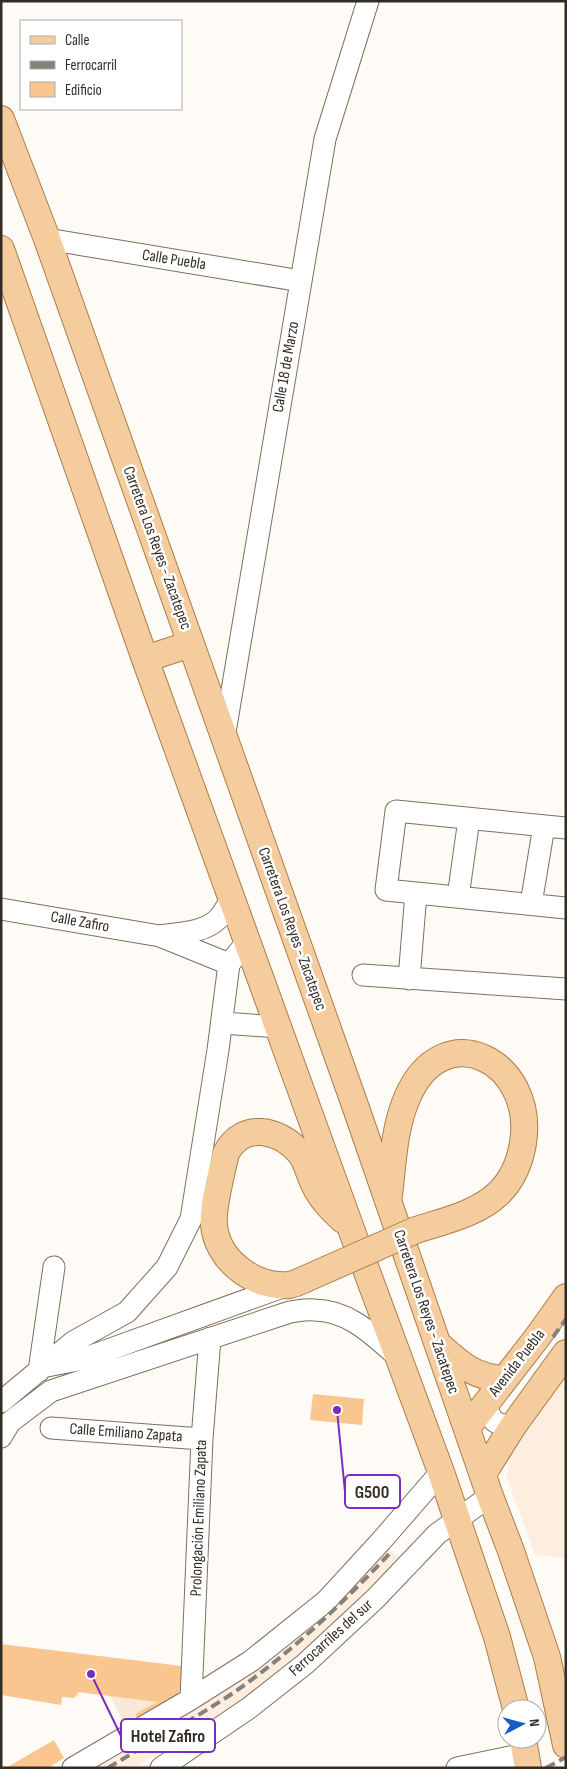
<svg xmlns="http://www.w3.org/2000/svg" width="567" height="1769" font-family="'Sofia Sans Condensed',sans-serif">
<rect width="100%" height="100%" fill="#fefbf7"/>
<path fill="#fdeedf" d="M 566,1371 L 566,1558 L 535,1555 L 507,1478 L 511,1448 Z
M 386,1547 L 402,1559 L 308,1649 L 239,1703 L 176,1744 L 134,1768 L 98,1768 L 198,1707 L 263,1664 Z"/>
<path fill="#f9e8d6" d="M 110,1696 L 157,1702 L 136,1714 L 138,1719 L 126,1727 Z"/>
<path fill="#f9c68f" d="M 313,1394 L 364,1399 L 362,1425 L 310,1420 Z
M 1,1644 L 182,1666 L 179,1697 L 138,1719 L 135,1714 L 157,1702 L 78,1692 L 77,1695 L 74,1698 L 62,1697 L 61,1705 L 1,1695 Z
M 54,1740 L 64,1758 L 48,1768 L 6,1768 Z"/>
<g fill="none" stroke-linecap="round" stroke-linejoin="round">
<g stroke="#7f6f5e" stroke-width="23">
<path id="minor" d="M 47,239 L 301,281
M 224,738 L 325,139 L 368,1
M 566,828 L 396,811 L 386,890 L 566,908
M 458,897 L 469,819
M 531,904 L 544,826
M 1,909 L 160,936 L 229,964
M 160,936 C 179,933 205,933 219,918 C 224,912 228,904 232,898
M 363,975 L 566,989
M 409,979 L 416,893
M 222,1023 L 279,1027
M 47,1366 L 83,1359 L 288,1285
M 39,1371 L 54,1267
M 1,1402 L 73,1342 L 127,1312 L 167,1267 L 191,1219 L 218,1050 L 229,964 L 248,941
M 486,1404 C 491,1421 494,1425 513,1426
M 51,1428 L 202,1439
M 1,1437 L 10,1422 L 51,1391 L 290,1312 C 298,1311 306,1309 314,1310 C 349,1310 374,1336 398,1357
M 191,1699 L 202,1439 L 210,1338
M 73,1768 L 191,1699 L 251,1661 L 326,1601 L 382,1540 L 441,1472
M 161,1768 L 249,1708 L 305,1664 L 375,1599 L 437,1534 L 490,1496
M 457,1768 L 525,1754"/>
</g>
<g stroke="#ab7e49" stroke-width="28">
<path id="major" d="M 1,119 L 47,239 L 356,1108 L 490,1496 L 511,1551 L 547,1657 L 566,1745
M 1,249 L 145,659 L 350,1226 L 441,1472 L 497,1637 L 516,1709
M 145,659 L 191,644
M 389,1195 C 393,1162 394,1128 407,1098 C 443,1013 536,1061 523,1143 C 520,1162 513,1179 499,1193 C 477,1214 444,1221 416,1230
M 303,1280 C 299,1282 294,1284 289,1285 C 254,1288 217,1260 214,1225 C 212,1208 222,1171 226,1153 C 243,1121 279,1129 300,1153 C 307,1162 309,1174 314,1184 C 321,1199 331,1209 343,1220
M 439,1345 C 460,1364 475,1378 505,1379
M 467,1428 L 539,1335 L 566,1297
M 483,1474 L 513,1426 L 566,1353
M 523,1739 L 528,1768"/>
</g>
<use href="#minor" stroke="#fff" stroke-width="21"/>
<use href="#major" stroke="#f4cc9e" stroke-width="26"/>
<path stroke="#86817b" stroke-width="4" stroke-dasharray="10 5" stroke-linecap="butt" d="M 553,1337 L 566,1319
M 108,1768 C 150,1742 195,1719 236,1691 C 293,1651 344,1602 392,1551
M 546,1768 L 566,1757"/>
<g stroke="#ab7e49" stroke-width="28" stroke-linecap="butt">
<path id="major-bridge" d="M 303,1280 L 416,1230"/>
</g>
<use href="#major-bridge" stroke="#f4cc9e" stroke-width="26"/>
</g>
<g text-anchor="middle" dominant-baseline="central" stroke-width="5" stroke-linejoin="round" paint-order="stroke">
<g font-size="16" fill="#332c25" stroke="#fff">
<text transform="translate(174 260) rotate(9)">Calle Puebla</text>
<text transform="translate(286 367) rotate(-80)">Calle 18 de Marzo</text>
<text transform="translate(157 548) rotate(70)">Carretera Los Reyes - Zacatepec</text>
<text transform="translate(80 922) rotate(10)">Calle Zafiro</text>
<text transform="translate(292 929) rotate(70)">Carretera Los Reyes - Zacatepec</text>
<text transform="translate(426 1312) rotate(71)">Carretera Los Reyes - Zacatepec</text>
<text transform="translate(517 1363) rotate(-52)">Avenida Puebla</text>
<text transform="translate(126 1433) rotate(4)">Calle Emiliano Zapata</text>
<text transform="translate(199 1518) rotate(-88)">Prolongación Emiliano Zapata</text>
<text transform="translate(331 1638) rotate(-42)">Ferrocarriles del sur</text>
</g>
</g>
<path fill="none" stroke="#7b2cbf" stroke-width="2" d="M337 1410L345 1492M91 1674L121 1736"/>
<g fill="#7b2cbf" stroke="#fff" stroke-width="2">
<circle cx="337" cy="1410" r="5"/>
<circle cx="91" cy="1674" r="5"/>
</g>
<g fill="#fff" stroke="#7b2cbf" stroke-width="2">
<rect x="345" y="1475" width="55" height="33" rx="5"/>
<rect x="121" y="1719" width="94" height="33" rx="5"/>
</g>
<g font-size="18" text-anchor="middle" font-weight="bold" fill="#332c25">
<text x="372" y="1498">G500</text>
<text x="168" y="1742">Hotel Zafiro</text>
</g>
<rect width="567" height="1769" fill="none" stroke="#332c25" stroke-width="5"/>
<rect x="20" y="20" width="162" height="90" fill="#ffffff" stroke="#adaba8"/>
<rect x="30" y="36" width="25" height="8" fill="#f4cc9e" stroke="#adaba8"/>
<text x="65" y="45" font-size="15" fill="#332c25">Calle</text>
<rect x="30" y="61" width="25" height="8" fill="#86817b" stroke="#adaba8"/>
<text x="65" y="70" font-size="15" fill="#332c25">Ferrocarril</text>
<rect x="30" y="82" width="25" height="15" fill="#f9c68f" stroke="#adaba8"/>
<text x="65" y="95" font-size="15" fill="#332c25">Edificio</text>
<g transform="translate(522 1724) rotate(84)"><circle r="24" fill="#ffffff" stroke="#adaba8"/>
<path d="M0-4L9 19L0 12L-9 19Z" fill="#155cc7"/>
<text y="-8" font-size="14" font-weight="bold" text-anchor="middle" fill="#332c25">N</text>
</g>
</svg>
